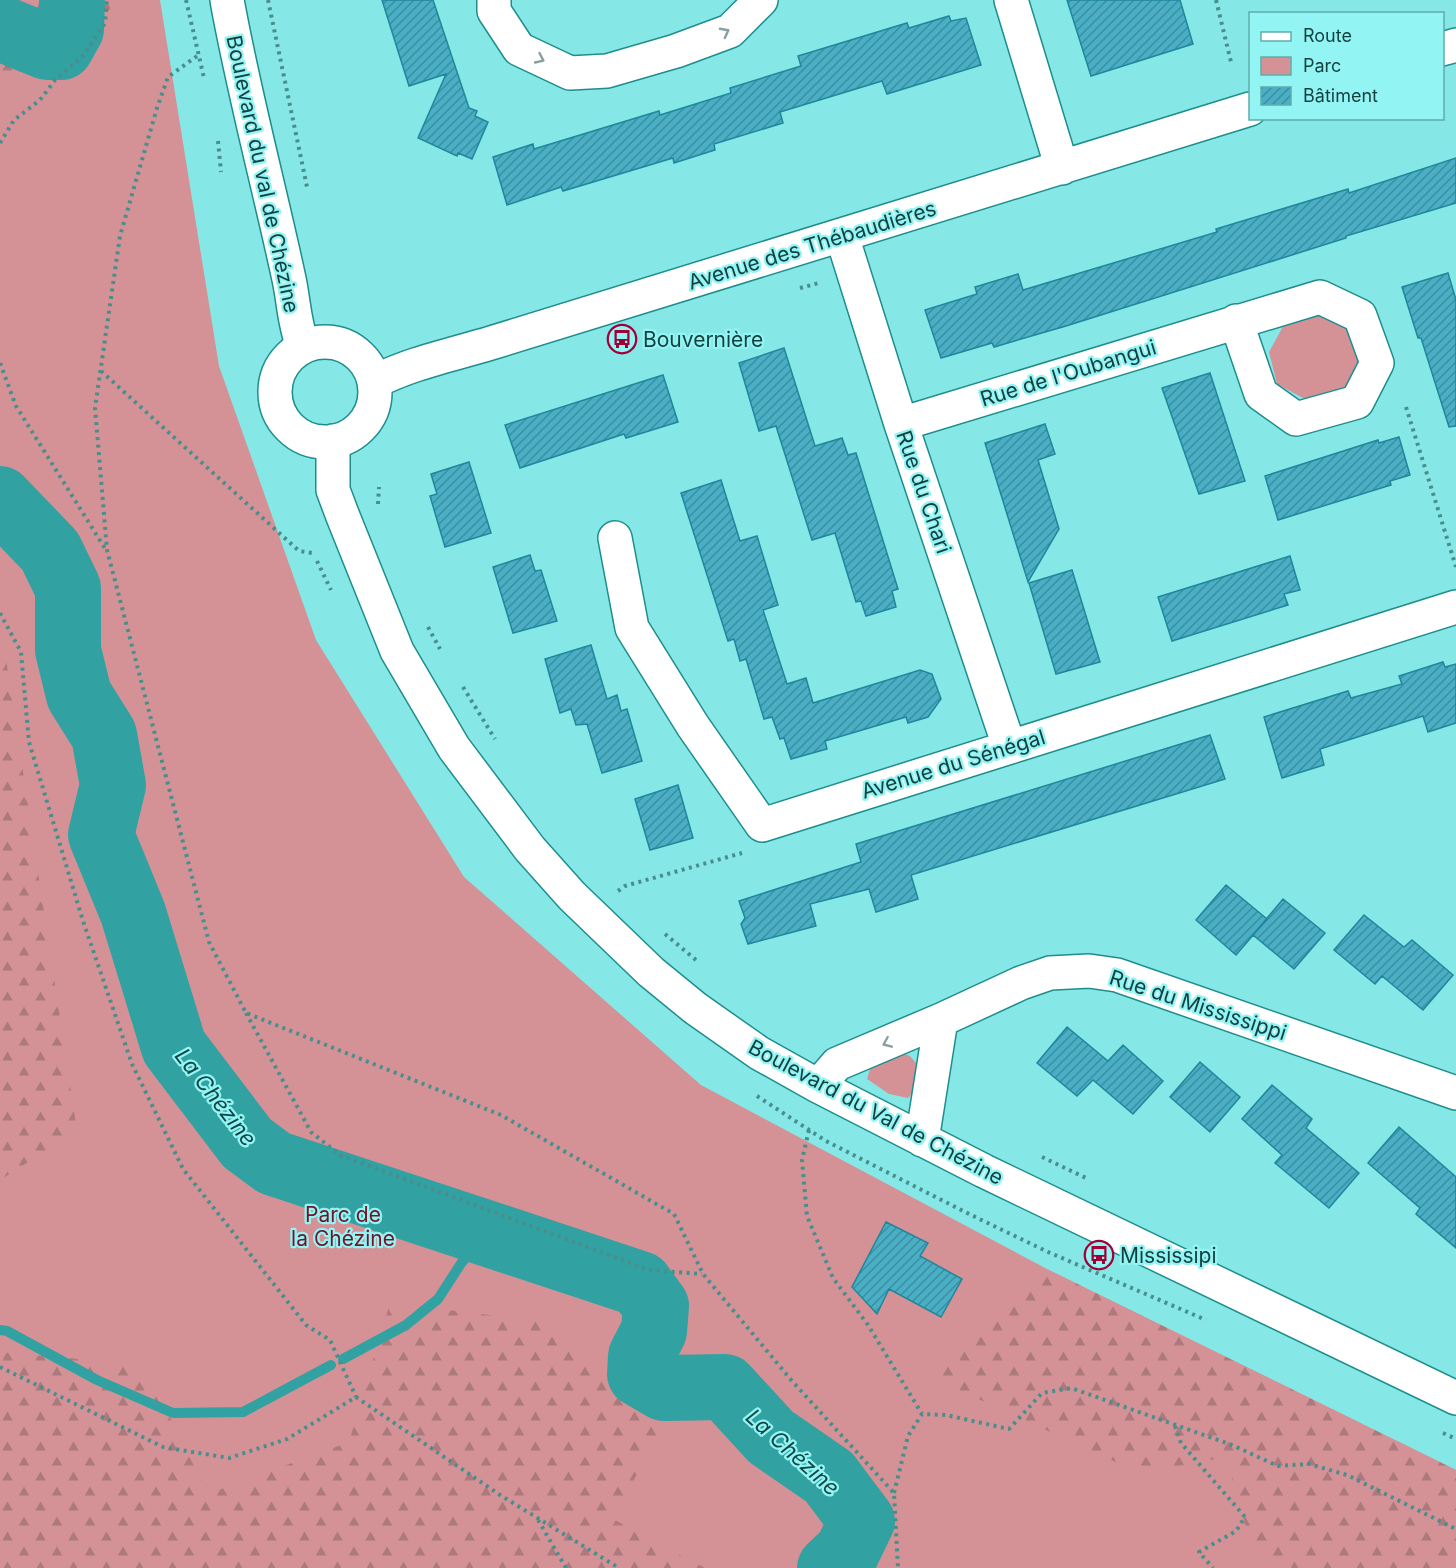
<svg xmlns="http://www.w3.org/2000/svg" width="1456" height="1568" font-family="Inter,sans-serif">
<defs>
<pattern id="forest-firs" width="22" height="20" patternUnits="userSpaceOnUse" patternTransform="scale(1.5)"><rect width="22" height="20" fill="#d59296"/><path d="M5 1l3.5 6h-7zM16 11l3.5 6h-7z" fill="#ac797c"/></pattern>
<pattern id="building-hatch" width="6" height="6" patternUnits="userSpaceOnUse" patternTransform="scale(1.5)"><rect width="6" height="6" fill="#4aaec4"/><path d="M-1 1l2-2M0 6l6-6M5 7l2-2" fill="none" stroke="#3c8fa1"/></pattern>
</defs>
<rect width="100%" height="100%" fill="#85e8e7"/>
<path fill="#d59296" d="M 0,0 L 160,0 L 219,366 L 316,640 L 464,877 L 701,1085 L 1049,1270 L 1456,1470 L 1456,1568 L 0,1568 Z
M 1322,311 L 1352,328 L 1360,360 L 1345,389 L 1305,399 L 1277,384 L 1269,352 L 1286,321 Z
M 905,1054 L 910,1056 L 916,1063 L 914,1091 L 908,1098 L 889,1094 L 867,1079 L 870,1069 Z"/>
<path fill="url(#forest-firs)" d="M 0,0 L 116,0 L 77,57 L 0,83 Z
M 0,619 L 77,1131 L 0,1180 Z
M 1049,1270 L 1456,1470 L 1456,1568 L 1292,1568 L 1250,1542 L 1226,1457 L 1140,1473 L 926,1375 Z
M 390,1303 L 547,1322 L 668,1416 L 613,1519 L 705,1568 L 0,1568 L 0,1352 L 144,1365 L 208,1494 L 349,1442 Z"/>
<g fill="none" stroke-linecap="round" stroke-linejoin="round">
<path stroke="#31a2a1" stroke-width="10" d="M 0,1330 L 7,1331 L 97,1380 L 173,1413 L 243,1412 L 331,1365
M 343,1359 L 406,1325 L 438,1299 L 462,1262 L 488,1234"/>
<path stroke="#31a2a1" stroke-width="66" d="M 0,28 L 47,47 L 61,47 L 71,29 L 72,0
M 0,499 L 50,551 L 68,588 L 68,650 L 79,695 L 104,735 L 113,785 L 101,835 L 133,913 L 174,1047 L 247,1143 L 274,1163 L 640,1284 L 656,1306 L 654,1331 L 641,1356 L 640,1374 L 664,1388 L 725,1387 L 771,1437 L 829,1477 L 862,1521 L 847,1552 L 830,1568"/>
</g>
<path fill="url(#building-hatch)" stroke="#1f879b" stroke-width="1.5" d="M 382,0 L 433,0 L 469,108 L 477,111 L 475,116 L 488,122 L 472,159 L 458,153 L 457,156 L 418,138 L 446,74 L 409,86 Z
M 1067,0 L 1180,0 L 1193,44 L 1091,76 Z
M 949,16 L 951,21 L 966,18 L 981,65 L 887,94 L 882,81 L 780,112 L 783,123 L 714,144 L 715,150 L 674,163 L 673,158 L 563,191 L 561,187 L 507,205 L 493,157 L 533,144 L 534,149 L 659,111 L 660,115 L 731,93 L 730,88 L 801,66 L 798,56 L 907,23 L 909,28 Z
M 1456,158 L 1456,203 L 1346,236 L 1346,238 L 1066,326 L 994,347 L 992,343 L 941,358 L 925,310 L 977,294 L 975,287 L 1018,274 L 1023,290 L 1217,232 L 1216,229 L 1348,189 L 1349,193 Z
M 1448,273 L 1456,300 L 1456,426 L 1449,427 L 1421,338 L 1418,338 L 1402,287 Z
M 784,348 L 815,446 L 842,438 L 848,455 L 856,453 L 898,589 L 892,591 L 896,607 L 866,616 L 861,601 L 856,602 L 835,533 L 812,540 L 776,426 L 759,431 L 739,363 Z
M 1210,373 L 1245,481 L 1199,494 L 1162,388 Z
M 663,375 L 678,422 L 626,438 L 624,434 L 520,468 L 505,425 Z
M 1045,424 L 1055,454 L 1038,460 L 1059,529 L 1028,582 L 985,443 Z
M 1399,437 L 1410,475 L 1390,481 L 1391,485 L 1278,520 L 1265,476 L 1378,440 L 1379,443 Z
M 469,462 L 491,533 L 445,547 L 430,496 L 437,494 L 431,474 Z
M 721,480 L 740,541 L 757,536 L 778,605 L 763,610 L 787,684 L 806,678 L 813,703 L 920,670 L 932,674 L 941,699 L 928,717 L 908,723 L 906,717 L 825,741 L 827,749 L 791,759 L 784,738 L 780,739 L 772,717 L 764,719 L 746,659 L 740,661 L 734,639 L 728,641 L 681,493 Z
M 530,555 L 535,571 L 541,570 L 557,621 L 513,633 L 493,567 Z
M 1290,556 L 1300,590 L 1284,594 L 1288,605 L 1172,641 L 1158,597 Z
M 1072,570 L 1100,662 L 1056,674 L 1029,583 Z
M 591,645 L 607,699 L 617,695 L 621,711 L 627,709 L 642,761 L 602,773 L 587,724 L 576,725 L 571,709 L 560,713 L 545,659 Z
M 1443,662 L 1445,667 L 1456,664 L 1456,723 L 1428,732 L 1423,716 L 1320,749 L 1324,765 L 1282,778 L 1264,717 L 1348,691 L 1351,698 L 1402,684 L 1399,676 Z
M 1210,735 L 1225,779 L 911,875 L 918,899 L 876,912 L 869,889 L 810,904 L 816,926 L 748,944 L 741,924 L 745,918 L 739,901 L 861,862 L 856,844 Z
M 678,785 L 693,838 L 650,850 L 635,799 Z
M 1226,885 L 1267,919 L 1236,955 L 1196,920 Z
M 1283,899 L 1325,933 L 1294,969 L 1253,935 Z
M 1364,915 L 1404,947 L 1412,940 L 1453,975 L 1423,1010 L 1382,976 L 1375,984 L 1334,950 Z
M 1067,1027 L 1108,1061 L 1123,1045 L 1163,1081 L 1133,1114 L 1093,1080 L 1077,1096 L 1037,1063 Z
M 1200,1062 L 1240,1097 L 1210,1132 L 1170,1097 Z
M 1272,1085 L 1312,1119 L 1306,1128 L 1359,1173 L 1329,1208 L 1275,1163 L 1282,1155 L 1242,1119 Z
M 1399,1127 L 1456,1177 L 1456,1248 L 1416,1214 L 1420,1208 L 1368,1163 Z
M 886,1222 L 928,1243 L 920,1256 L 962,1279 L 941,1317 L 889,1289 L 877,1314 L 852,1287 Z"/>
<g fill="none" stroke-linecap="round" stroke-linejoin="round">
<g stroke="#1e8e8d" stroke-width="36">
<path id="minor" d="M 227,0 C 244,94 269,186 289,279 C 294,302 294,324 303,346
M 494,0 L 494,11 L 519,49 L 570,73 L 607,71 L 676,51 L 730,31 L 761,0
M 1011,0 L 1062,168
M 1442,49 L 1456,45
M 842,236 L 901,424 L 1009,746
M275 392a50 50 0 1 1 100 0a50 50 0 1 1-100 0Z
M 374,382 C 411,363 451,355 491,343 L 1250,109
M 901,424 L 1320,297 L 1360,316 L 1377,363 L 1357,402 L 1296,419 L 1261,394 L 1236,321
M 333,441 L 333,490 L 342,514 L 397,651 L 454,748 L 530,849 L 572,896 L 651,972 L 695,1008 L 759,1053 L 818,1086 L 984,1171 L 1456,1398
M 615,538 L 632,628 L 693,726 L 762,825 L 1456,607
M 818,1086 L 837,1064 L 941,1020 L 1021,983 L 1050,973 L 1089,971 L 1117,975 L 1456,1093
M 922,1140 L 941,1020"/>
</g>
<path stroke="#498e8d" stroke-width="4" stroke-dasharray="3 4.5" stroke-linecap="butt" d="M 186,0 L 204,78
M 268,0 L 307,187
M 1216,0 L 1231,62
M 197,56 L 168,77 L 157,108 L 120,236 L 95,408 L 107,550 L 209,942 L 246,1013 L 501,1115 L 674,1214 L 703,1274 L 792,1381 L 894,1493 L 898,1568
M 218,141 L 221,172
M 0,143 L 14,120 L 40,100 L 55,80 L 84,55 L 105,23 L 107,0
M 800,288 L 819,283
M 0,363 L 16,406 L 106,550
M 101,371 L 299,551 L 312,553
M 1406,407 L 1456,567
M 378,504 L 379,487
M 317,561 L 331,590
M 0,613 L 21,652 L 29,742 L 83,921 L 132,1064 L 183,1169 L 306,1325 L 330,1340 L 356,1397
M 428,627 L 440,649
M 463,687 L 495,739
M 618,891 L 625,886 L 742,853
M 665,934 L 696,960
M 246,1013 L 311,1132 L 340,1155 L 649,1270 L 702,1274
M 757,1096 L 826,1141 L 965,1212 L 1048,1252 L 1206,1320
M 809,1130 L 802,1160 L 807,1216 L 833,1278 L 868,1325 L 922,1414
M 1042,1157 L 1086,1178
M 0,1367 L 163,1447 L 229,1458 L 287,1439 L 356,1397 L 500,1495 L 619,1568
M 1175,1426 L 1181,1443 L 1245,1517 L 1236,1531 L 1199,1552 L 1213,1568
M 1443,1433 L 1456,1439
M 894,1493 L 908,1436 L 922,1414 L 946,1415 L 1009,1429 L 1042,1393 L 1071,1388 L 1232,1445 L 1278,1466 L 1309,1464 L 1347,1475 L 1456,1529
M 538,1520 L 566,1568"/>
<use href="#minor" stroke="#fff" stroke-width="33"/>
</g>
<defs><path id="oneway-chevron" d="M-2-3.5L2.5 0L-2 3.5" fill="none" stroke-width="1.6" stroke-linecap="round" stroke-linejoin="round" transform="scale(1.5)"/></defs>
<g stroke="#8a9f9f">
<use href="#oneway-chevron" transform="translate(725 32) rotate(-28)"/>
<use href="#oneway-chevron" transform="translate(540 59) rotate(25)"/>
<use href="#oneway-chevron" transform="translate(887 1043) rotate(157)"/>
</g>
<defs>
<g id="bus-ring" transform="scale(1.5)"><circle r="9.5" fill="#92f5f4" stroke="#a10034" stroke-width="1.5"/><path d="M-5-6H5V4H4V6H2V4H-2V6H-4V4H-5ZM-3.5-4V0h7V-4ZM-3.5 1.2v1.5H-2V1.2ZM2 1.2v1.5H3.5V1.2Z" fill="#a10034"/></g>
</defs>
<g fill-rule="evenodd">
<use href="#bus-ring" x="622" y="339"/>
<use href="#bus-ring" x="1099" y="1255"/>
</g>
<g text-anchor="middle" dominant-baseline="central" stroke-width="4.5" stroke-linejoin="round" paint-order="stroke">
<g font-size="21" fill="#143f3f" stroke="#92f5f4">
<text transform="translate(263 174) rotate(78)">Boulevard du val de Chézine</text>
<text transform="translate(812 245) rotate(-17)">Avenue des Thébaudières</text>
<text transform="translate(1068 373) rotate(-17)">Rue de l'Oubangui</text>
<text transform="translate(924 492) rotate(71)">Rue du Chari</text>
<text transform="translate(953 764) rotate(-17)">Avenue du Sénégal</text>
<text transform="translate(1198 1005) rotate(18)">Rue du Mississippi</text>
<text transform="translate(876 1112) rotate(28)">Boulevard du Val de Chézine</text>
</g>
<g font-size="21" fill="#143f3f" stroke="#92f5f4" text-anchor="start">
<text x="643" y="339">Bouvernière</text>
<text x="1120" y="1255">Mississipi</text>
</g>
<g font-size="21" fill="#731429" stroke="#92f5f4">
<text x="343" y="1214">Parc de<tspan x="343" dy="24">la Chézine</tspan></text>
</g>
<g font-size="22" font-style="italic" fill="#144545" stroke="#92f5f4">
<text transform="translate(216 1097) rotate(52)">La Chézine</text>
<text transform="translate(793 1452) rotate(42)">La Chézine</text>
</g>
</g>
<rect x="1249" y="12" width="195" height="108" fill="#92f5f4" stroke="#60acac" stroke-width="1.5"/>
<rect x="1261" y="32" width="30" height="9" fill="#ffffff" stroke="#60acac" stroke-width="1.5"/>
<text x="1303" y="42" font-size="18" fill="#143f3f">Route</text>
<rect x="1261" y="57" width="30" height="18" fill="#d59296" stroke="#60acac" stroke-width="1.5"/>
<text x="1303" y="72" font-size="18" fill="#143f3f">Parc</text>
<rect x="1261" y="87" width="30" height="18" fill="url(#building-hatch)" stroke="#60acac" stroke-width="1.5"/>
<text x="1303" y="102" font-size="18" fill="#143f3f">Bâtiment</text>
</svg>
